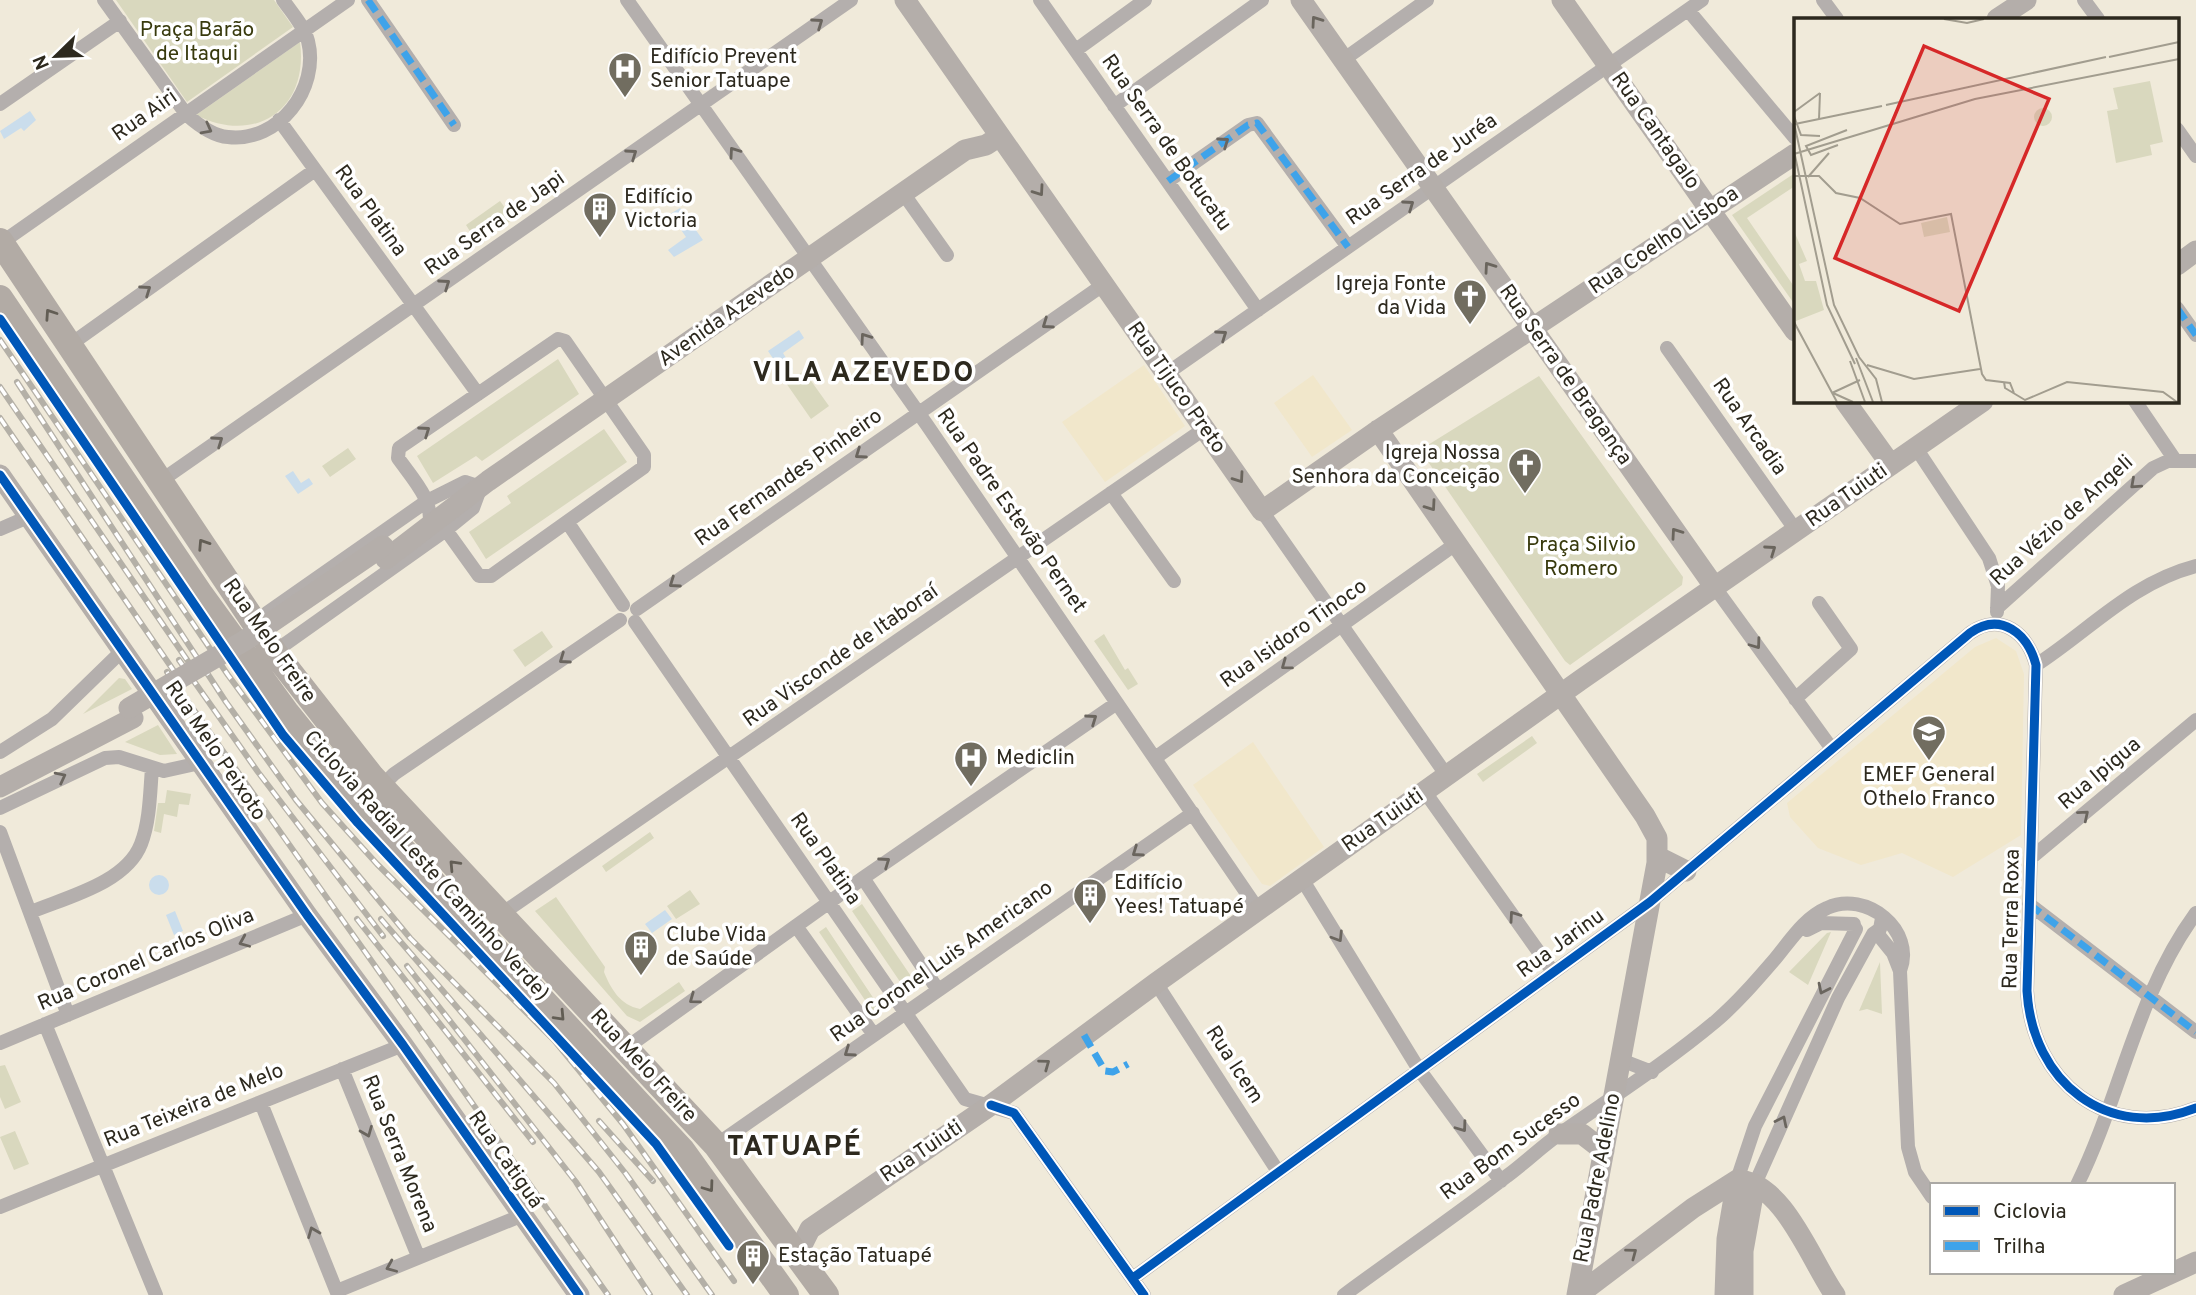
<svg xmlns="http://www.w3.org/2000/svg" width="2196" height="1295" font-family="Overpass,sans-serif">
<rect width="100%" height="100%" fill="#f0eada"/>
<path fill="#f1e7cb" d="M 1144,365 L 1185,426 L 1105,482 L 1062,422 Z
M 1313,375 L 1352,430 L 1312,457 L 1274,403 Z
M 1996,638 L 2016,651 L 2024,674 L 2021,835 L 1953,877 L 1902,853 L 1861,865 L 1818,848 L 1790,817 L 1787,803 L 1975,647 Z
M 1253,742 L 1324,847 L 1270,886 L 1262,884 L 1193,785 Z"/>
<path fill="#d9d8be" d="M 116,0 L 274,0 L 293,27 L 187,102 Z
M 300,42 C 309,110 255,145 196,115 Z
M 1795,173 L 1795,186 L 1747,218 L 1795,288 L 1795,305 L 1732,215 Z
M 500,201 L 513,219 L 478,244 L 466,225 Z
M 558,359 L 579,394 L 482,461 L 476,456 L 433,483 L 417,456 Z
M 804,371 L 829,406 L 811,419 L 786,383 Z
M 1539,376 L 1683,577 L 1682,585 L 1570,665 L 1565,661 L 1422,453 L 1423,448 Z
M 604,429 L 627,462 L 486,559 L 469,532 L 511,503 L 507,496 Z
M 348,448 L 356,459 L 330,477 L 322,466 Z
M 542,631 L 553,647 L 525,667 L 513,650 Z
M 1104,634 L 1125,670 L 1128,668 L 1138,684 L 1128,690 L 1094,641 Z
M 119,678 L 125,679 L 132,689 L 83,714 Z
M 158,725 L 177,754 L 160,755 L 125,742 Z
M 1532,736 L 1537,743 L 1483,782 L 1477,774 Z
M 167,790 L 191,794 L 189,805 L 179,804 L 177,817 L 164,814 L 161,833 L 154,831 L 158,803 L 165,803 Z
M 650,832 L 654,838 L 606,872 L 602,866 Z
M 690,890 L 700,904 L 676,919 L 667,906 Z
M 556,897 L 605,967 L 604,972 C 611,989 620,1005 640,1009 L 679,982 L 685,991 L 640,1022 L 627,1016 L 535,911 Z
M 862,904 L 917,985 L 907,992 L 852,911 Z
M 826,927 L 882,1011 L 875,1015 L 819,932 Z
M 1831,932 L 1808,985 L 1789,972 L 1827,933 Z
M 1880,962 L 1882,1014 L 1867,1009 L 1859,1011 Z
M 5,1065 L 21,1102 L 5,1109 L 0,1097 L 0,1066 Z
M 15,1131 L 29,1164 L 14,1170 L 0,1137 Z"/>
<path fill="#caddec" d="M 30,111 L 36,120 L 24,131 L 21,128 L 4,139 L 0,131 Z
M 680,208 L 703,240 L 674,257 L 668,250 L 686,237 L 670,214 Z
M 799,330 L 804,338 L 783,353 L 793,369 L 784,375 L 768,351 Z
M 293,471 L 301,483 L 309,478 L 313,484 L 298,494 L 285,476 Z
M149 885a10 10 0 1 1 20 0a10 10 0 1 1-20 0Z
M 665,910 L 672,919 L 652,933 L 645,924 Z
M 175,911 L 183,931 L 174,935 L 166,915 Z"/>
<g fill="none" stroke-linecap="round" stroke-linejoin="round">
<path stroke="#b4afad" stroke-width="14" d="M 104,0 L 186,114 C 197,124 212,136 228,137 C 279,143 320,88 308,41 C 304,26 292,13 283,0
M 368,0 L 454,125
M 627,0 L 927,425 L 1259,911
M 1040,0 L 1258,310
M 1823,0 L 1837,19
M 2084,0 L 2098,19
M 1688,10 L 1795,138
M 1076,50 L 1145,0
M 1343,60 L 1427,0
M 0,104 L 120,21
M 1114,106 L 1262,0
M 279,120 L 478,394
M 2177,129 L 2196,156
M 1168,181 L 1248,125 L 1257,123 L 1348,247
M 903,193 L 947,255
M 1,243 L 348,0
M 2177,308 L 2196,335
M 71,344 L 315,170
M 1667,348 L 1797,532
M 1166,374 L 1702,0
M 2135,401 L 2175,460
M 1916,448 L 1989,558 L 1998,586 L 1997,612
M 162,480 L 851,0
M 1111,493 L 1174,581
M 1262,511 L 1447,776
M 568,523 L 623,605
M 429,527 C 435,501 412,478 398,458 L 399,448 L 558,339 L 565,341 L 644,455 L 644,467 L 491,576 L 479,576 L 446,530
M 0,529 L 28,517
M 1716,589 L 1832,749
M 1997,608 L 2153,468 L 2168,461 L 2196,461
M 637,609 L 1103,285
M 267,613 L 427,501 L 465,482 L 477,486
M 635,622 L 965,1099 L 1014,1113 L 1144,1295
M 274,652 L 446,530 L 473,508 L 480,489
M 2036,665 C 2090,630 2131,583 2196,566
M 1795,699 L 1851,649 L 1819,603
M 0,752 L 52,719 L 124,649
M 1155,758 L 1457,543
M 1425,792 L 1553,972
M 362,806 L 394,774 L 620,620
M 0,808 L 105,758 L 119,757 L 164,771 L 200,763
M 0,832 L 68,1015
M 2031,858 L 2196,720
M 863,878 L 938,990
M 1302,879 L 1418,1068 L 1501,1181
M 2029,904 L 2196,1032
M 31,912 C 67,897 126,883 141,844 C 150,821 150,792 152,768
M 500,915 L 1204,429
M 796,926 L 874,1035
M 1807,930 L 1821,923 L 1854,924
M 1876,932 L 1893,953 L 1900,971 L 1908,1147 L 1915,1172 L 1932,1197
M 1156,983 L 1277,1170
M 45,1024 L 156,1295
M 0,1043 L 307,915
M 626,1048 L 863,878 L 1117,703
M 1621,1060 L 1652,1072
M 342,1069 L 418,1256
M 261,1103 L 338,1295
M 716,1145 L 1193,813
M 1737,1180 L 1755,1126 L 1856,929
M 1755,1184 L 1838,998 L 1873,934 L 1880,929 L 1882,918
M 2077,1185 C 2121,1096 2136,995 2196,913
M 0,1207 L 403,1045
M 1133,1278 L 1650,902 L 1970,633 C 2001,611 2028,634 2036,665 L 2027,991 C 2032,1081 2107,1143 2196,1108
M 337,1291 L 523,1215
M 1344,1295 C 1398,1255 1454,1217 1507,1176 C 1526,1162 1542,1146 1561,1133 C 1614,1096 1667,1062 1716,1021 C 1738,1002 1756,981 1775,959 C 1790,941 1804,918 1827,908 C 1866,890 1916,930 1900,971"/>
<path stroke="#b4aeaa" stroke-width="21" d="M 905,0 L 1262,511 L 1374,433 L 1795,154
M 1301,0 L 1716,589
M 1562,0 L 1795,331
M 1997,19 L 2026,0
M 2177,265 L 2196,251
M 1845,401 L 1891,465
M 1378,430 L 1645,816 L 1657,838 L 1657,863 L 1577,1295
M 0,475 L 307,915 L 403,1045 L 579,1295
M 386,559 L 488,481 L 965,150 L 986,145 L 1000,136
M 0,787 L 133,718
M 1658,857 L 1686,871
M 1559,1134 L 1582,1134 L 1604,1151
M 1737,1180 C 1783,1181 1812,1263 1835,1295
M 797,1255 L 810,1229 L 991,1105 L 1156,983 L 1582,679 L 1983,401
M 1578,1295 L 1693,1208 L 1737,1180
M 1725,1295 L 1727,1239 L 1737,1180
M 1743,1295 L 1743,1251 L 1755,1184
M 2124,1295 L 2196,1262"/>
<path stroke="#b2aba5" stroke-width="26" d="M 0,241 L 274,652 L 372,777 L 716,1145 L 826,1295
M 0,298 L 201,595 L 286,712 L 362,806 L 682,1150 L 786,1295"/>
<g stroke="#b4b0a7" stroke-width="6">
<path id="rail" d="M 0,340 L 228,675 L 322,803 L 377,864 L 554,1040 L 623,1124 L 734,1281
M 17,382 L 226,702 L 296,800 L 410,938 L 554,1083 L 626,1174 L 712,1295
M 0,387 L 192,667
M 0,418 L 178,677
M 179,660 L 258,772 L 383,936
M 167,672 L 608,1295
M 357,919 L 533,1142
M 381,919 L 599,1172 L 687,1295
M 407,966 L 576,1182 L 650,1295
M 599,1121 L 653,1181"/>
</g>
<use href="#rail" stroke="#fff" stroke-width="3.5" stroke-dasharray="10" stroke-linecap="butt"/>
<path stroke="#b4aeaa" stroke-width="21" d="M 129,708 L 244,641 L 383,546"/>
<path stroke="#3ea3ea" stroke-width="7" stroke-dasharray="14 7" stroke-linecap="butt" d="M 368,0 L 454,125
M 1168,181 L 1248,125 L 1257,123 L 1348,247
M 2177,308 L 2196,335
M 2029,904 L 2196,1032
M 1084,1035 L 1105,1071 L 1113,1072 L 1128,1064"/>
<g stroke="#fff" stroke-width="13">
<path id="cycleway" d="M 0,319 L 283,735 L 358,823 L 656,1144 L 729,1246
M 0,475 L 307,915 L 403,1045 L 579,1295
M 991,1105 L 1014,1113 L 1144,1295
M 1133,1278 L 1650,902 L 1970,633 C 2001,611 2028,634 2036,665 L 2027,991 C 2032,1081 2107,1143 2196,1108"/>
</g>
<use href="#cycleway" stroke="#0057b8" stroke-width="9"/>
</g>
<defs><path id="oneway-chevron" d="M-2-3.5L2.5 0L-2 3.5" fill="none" stroke-width="1.6" stroke-linecap="round" stroke-linejoin="round" transform="scale(1.75)"/></defs>
<g stroke="#6a655d">
<use href="#oneway-chevron" transform="translate(1316 21) rotate(-125)"/>
<use href="#oneway-chevron" transform="translate(1039 191) rotate(55)"/>
<use href="#oneway-chevron" transform="translate(1489 267) rotate(-125)"/>
<use href="#oneway-chevron" transform="translate(1239 478) rotate(55)"/>
<use href="#oneway-chevron" transform="translate(1431 506) rotate(55)"/>
<use href="#oneway-chevron" transform="translate(1676 533) rotate(-125)"/>
<use href="#oneway-chevron" transform="translate(1771 550) rotate(-35)"/>
<use href="#oneway-chevron" transform="translate(1045 1064) rotate(-36)"/>
<use href="#oneway-chevron" transform="translate(1632 1253) rotate(-37)"/>
</g>
<g stroke="#6a655e">
<use href="#oneway-chevron" transform="translate(818 23) rotate(-35)"/>
<use href="#oneway-chevron" transform="translate(207 129) rotate(28)"/>
<use href="#oneway-chevron" transform="translate(1224 142) rotate(-35)"/>
<use href="#oneway-chevron" transform="translate(734 152) rotate(-125)"/>
<use href="#oneway-chevron" transform="translate(632 154) rotate(-35)"/>
<use href="#oneway-chevron" transform="translate(1409 205) rotate(-35)"/>
<use href="#oneway-chevron" transform="translate(445 284) rotate(-35)"/>
<use href="#oneway-chevron" transform="translate(146 290) rotate(-35)"/>
<use href="#oneway-chevron" transform="translate(1047 324) rotate(145)"/>
<use href="#oneway-chevron" transform="translate(1222 335) rotate(-35)"/>
<use href="#oneway-chevron" transform="translate(865 338) rotate(-125)"/>
<use href="#oneway-chevron" transform="translate(425 431) rotate(-35)"/>
<use href="#oneway-chevron" transform="translate(218 441) rotate(-35)"/>
<use href="#oneway-chevron" transform="translate(860 454) rotate(145)"/>
<use href="#oneway-chevron" transform="translate(2135 484) rotate(138)"/>
<use href="#oneway-chevron" transform="translate(674 583) rotate(145)"/>
<use href="#oneway-chevron" transform="translate(1756 644) rotate(54)"/>
<use href="#oneway-chevron" transform="translate(564 659) rotate(145)"/>
<use href="#oneway-chevron" transform="translate(1286 665) rotate(144)"/>
<use href="#oneway-chevron" transform="translate(1092 719) rotate(-35)"/>
<use href="#oneway-chevron" transform="translate(61 777) rotate(-27)"/>
<use href="#oneway-chevron" transform="translate(2084 815) rotate(-40)"/>
<use href="#oneway-chevron" transform="translate(1137 852) rotate(145)"/>
<use href="#oneway-chevron" transform="translate(885 862) rotate(-35)"/>
<use href="#oneway-chevron" transform="translate(1514 916) rotate(-125)"/>
<use href="#oneway-chevron" transform="translate(1338 937) rotate(58)"/>
<use href="#oneway-chevron" transform="translate(244 942) rotate(157)"/>
<use href="#oneway-chevron" transform="translate(1823 989) rotate(116)"/>
<use href="#oneway-chevron" transform="translate(694 999) rotate(144)"/>
<use href="#oneway-chevron" transform="translate(849 1052) rotate(145)"/>
<use href="#oneway-chevron" transform="translate(1782 1121) rotate(-64)"/>
<use href="#oneway-chevron" transform="translate(1462 1127) rotate(54)"/>
<use href="#oneway-chevron" transform="translate(367 1132) rotate(68)"/>
<use href="#oneway-chevron" transform="translate(313 1232) rotate(-112)"/>
<use href="#oneway-chevron" transform="translate(391 1267) rotate(157)"/>
</g>
<g stroke="#625d54">
<use href="#oneway-chevron" transform="translate(50 314) rotate(-124)"/>
<use href="#oneway-chevron" transform="translate(203 544) rotate(-123)"/>
<use href="#oneway-chevron" transform="translate(454 865) rotate(-133)"/>
<use href="#oneway-chevron" transform="translate(560 1016) rotate(47)"/>
<use href="#oneway-chevron" transform="translate(709 1187) rotate(54)"/>
</g>
<defs>
<g id="hospital-pin" transform="scale(1.75)"><path d="M0 17L-7.5 6A9.5 9.5 0 1 1 7.5 6Z" fill="#716d60" stroke="#fff"/><path d="M-5-5h3v3.5h4V-5h3V5h-3V1.5h-4V5h-3Z" fill="#fff"/></g>
<g id="building-pin" transform="scale(1.75)"><path d="M0 17L-7.5 6A9.5 9.5 0 1 1 7.5 6Z" fill="#716d60" stroke="#fff"/><path d="M-4-6H4V6H1V3H-1V6H-4ZM-2.5-4.3h1.7v1.8h-1.7ZM.8-4.3h1.7v1.8H.8ZM-2.5-1h1.7V.8h-1.7ZM.8-1h1.7V.8H.8Z" fill="#fff"/></g>
<g id="church-pin" transform="scale(1.75)"><path d="M0 17L-7.5 6A9.5 9.5 0 1 1 7.5 6Z" fill="#716d60" stroke="#fff"/><path d="M-1.2-6h2.4v3.5h3.3v2.4h-3.3V6h-2.4V-.1h-3.3v-2.4h3.3Z" fill="#fff"/></g>
<g id="school-pin" transform="scale(1.75)"><path d="M0 17L-7.5 6A9.5 9.5 0 1 1 7.5 6Z" fill="#716d60" stroke="#fff"/><path d="M0-5L7-2L0 1L-7-2ZM-4 1L0 2.5L4 1V4Q0 6-4 4Z" fill="#fff"/></g>
</defs>
<g fill-rule="evenodd">
<use href="#hospital-pin" x="625" y="69"/>
<use href="#building-pin" x="600" y="209"/>
<use href="#church-pin" x="1470" y="296"/>
<use href="#church-pin" x="1525" y="465"/>
<use href="#school-pin" x="1929" y="732"/>
<use href="#hospital-pin" x="971" y="758"/>
<use href="#building-pin" x="1090" y="895"/>
<use href="#building-pin" x="641" y="947"/>
<use href="#building-pin" x="753" y="1256"/>
</g>
<g text-anchor="middle" dominant-baseline="central" stroke-width="7" stroke-linejoin="round" paint-order="stroke">
<g font-size="21" fill="#383a0d" stroke="#fff">
<text x="197" y="30">Praça Barão<tspan x="197" dy="24">de Itaqui</tspan></text>
<text x="1581" y="545">Praça Silvio<tspan x="1581" dy="24">Romero</tspan></text>
</g>
<g font-size="21" fill="#2d291e" stroke="#fff" text-anchor="start">
<text x="650" y="57">Edifício Prevent<tspan x="650" dy="24">Senior Tatuape</tspan></text>
<text x="624" y="197">Edifício<tspan x="624" dy="24">Victoria</tspan></text>
<text x="1446" y="284" text-anchor="end">Igreja Fonte<tspan x="1446" dy="24">da Vida</tspan></text>
<text x="1500" y="453" text-anchor="end">Igreja Nossa<tspan x="1500" dy="24">Senhora da Conceição</tspan></text>
<text x="996" y="758">Mediclin</text>
<text x="1929" y="775" text-anchor="middle">EMEF General<tspan x="1929" dy="24">Othelo Franco</tspan></text>
<text x="1114" y="883">Edifício<tspan x="1114" dy="24">Yees! Tatuapé</tspan></text>
<text x="666" y="935">Clube Vida<tspan x="666" dy="24">de Saúde</tspan></text>
<text x="778" y="1256">Estação Tatuapé</text>
</g>
<g font-size="21" fill="#2d291e" stroke="#fff">
<text transform="translate(145 116) rotate(-35)">Rua Airi</text>
<text transform="translate(1655 131) rotate(55)">Rua Cantagalo</text>
<text transform="translate(1166 143) rotate(55)">Rua Serra de Botucatu</text>
<text transform="translate(1422 170) rotate(-35)">Rua Serra de Juréa</text>
<text transform="translate(370 211) rotate(54)">Rua Platina</text>
<text transform="translate(495 224) rotate(-35)">Rua Serra de Japi</text>
<text transform="translate(1664 241) rotate(-34)">Rua Coelho Lisboa</text>
<text transform="translate(727 316) rotate(-35)">Avenida Azevedo</text>
<text transform="translate(1565 375) rotate(55)">Rua Serra de Bragança</text>
<text transform="translate(1176 388) rotate(55)">Rua Tijuco Preto</text>
<text transform="translate(1749 427) rotate(55)">Rua Arcadia</text>
<text transform="translate(789 478) rotate(-35)">Rua Fernandes Pinheiro</text>
<text transform="translate(1847 496) rotate(-35)">Rua Tuiuti</text>
<text transform="translate(1011 511) rotate(55)">Rua Padre Estevão Pernet</text>
<text transform="translate(2062 521) rotate(-42)">Rua Vézio de Angeli</text>
<text transform="translate(1294 634) rotate(-35)">Rua Isidoro Tinoco</text>
<text transform="translate(269 641) rotate(55)">Rua Melo Freire</text>
<text transform="translate(841 656) rotate(-35)">Rua Visconde de Itaboraí</text>
<text transform="translate(215 751) rotate(56)">Rua Melo Peixoto</text>
<text transform="translate(2100 774) rotate(-40)">Rua Ipigua</text>
<text transform="translate(1383 821) rotate(-35)">Rua Tuiuti</text>
<text transform="translate(825 859) rotate(55)">Rua Platina</text>
<text transform="translate(426 866) rotate(48)">Ciclovia Radial Leste (Caminho Verde)</text>
<text transform="translate(2012 919) rotate(-89)">Rua Terra Roxa</text>
<text transform="translate(1561 944) rotate(-36)">Rua Jarinu</text>
<text transform="translate(146 960) rotate(-23)">Rua Coronel Carlos Oliva</text>
<text transform="translate(942 962) rotate(-35)">Rua Coronel Luis Americano</text>
<text transform="translate(1234 1065) rotate(57)">Rua Icem</text>
<text transform="translate(643 1066) rotate(47)">Rua Melo Freire</text>
<text transform="translate(194 1106) rotate(-22)">Rua Teixeira de Melo</text>
<text transform="translate(1511 1147) rotate(-36)">Rua Bom Sucesso</text>
<text transform="translate(922 1152) rotate(-34)">Rua Tuiuti</text>
<text transform="translate(399 1154) rotate(68)">Rua Serra Morena</text>
<text transform="translate(505 1160) rotate(55)">Rua Catiguá</text>
<text transform="translate(1598 1178) rotate(-79)">Rua Padre Adelino</text>
</g>
<g font-size="28" font-weight="bold" letter-spacing="2" fill="#2d291e" stroke="#fff">
<text x="864" y="374">VILA AZEVEDO</text>
<text x="795" y="1148">TATUAPÉ</text>
</g>
</g>
<g transform="translate(1794 18)">
<rect width="385" height="385" fill="#f0eada"/>
<path d="M 356,63 L 369,124 L 356,127 L 358,137 L 322,145 L 313,93 L 324,91 L 319,70 ZM240 99a9 9 0 1 1 18 0a9 9 0 1 1-18 0ZM 153,199 L 156,214 L 130,219 L 127,205 ZM 0,213 L 13,243 L 5,246 L 11,263 L 22,263 L 30,292 L 2,303 Z" fill="#d9d8be"/>
<path fill="none" stroke="#a29d8f" stroke-width="2" d="M 150,1 L 173,5 L 190,1M 315,39 L 385,24M 92,87 L 312,39M 0,94 L 26,75M 0,98 L 7,117 L 26,118M 25,101 L 26,75M 0,105 L 40,287 L 65,339 L 82,361 L 88,384M 1,106 L 88,88M 44,127 L 17,137 L 12,128 L 53,112M 0,133 L 33,287 L 61,346M 0,136 L 181,81 L 385,41M 0,158 L 25,158 L 42,175 L 66,180 L 106,206 L 157,196 L 188,356 L 192,362 L 216,365 L 220,375M 14,159 L 35,135M 0,304 L 43,384M 62,340 L 79,384M 56,343 L 71,384M 73,347 L 120,361 L 186,351M 210,364 L 211,370 L 231,382 L 273,364 L 369,374 L 383,384M 38,375 L 66,362M 39,375 L 59,384"/>
<path fill="#d62828" fill-opacity="0.15" stroke="#d62828" stroke-width="3.5" d="M 130,28 L 255,81 L 165,293 L 41,240 Z"/>
<rect width="385" height="385" fill="none" stroke="#2d291e" stroke-width="3.5"/>
</g>
<rect x="1930" y="1183" width="245" height="91" fill="#ffffff" stroke="#aba9a5" stroke-width="2"/>
<rect x="1944" y="1206" width="35" height="10" fill="#0057b8" stroke="#aba9a5" stroke-width="2"/>
<text x="1993" y="1218" font-size="21" fill="#2d291e">Ciclovia</text>
<rect x="1944" y="1241" width="35" height="10" fill="#3ea3ea" stroke="#aba9a5" stroke-width="2"/>
<text x="1993" y="1253" font-size="21" fill="#2d291e">Trilha</text>
<g transform="translate(56 56) rotate(247)" stroke="#ffffff" stroke-width="5" paint-order="stroke">
<path d="M0-5L12 26L0 18L-12 26Z" fill="#2d291e"/>
<text y="-10" font-size="19" font-weight="bold" text-anchor="middle" fill="#2d291e">N</text>
</g>
</svg>
